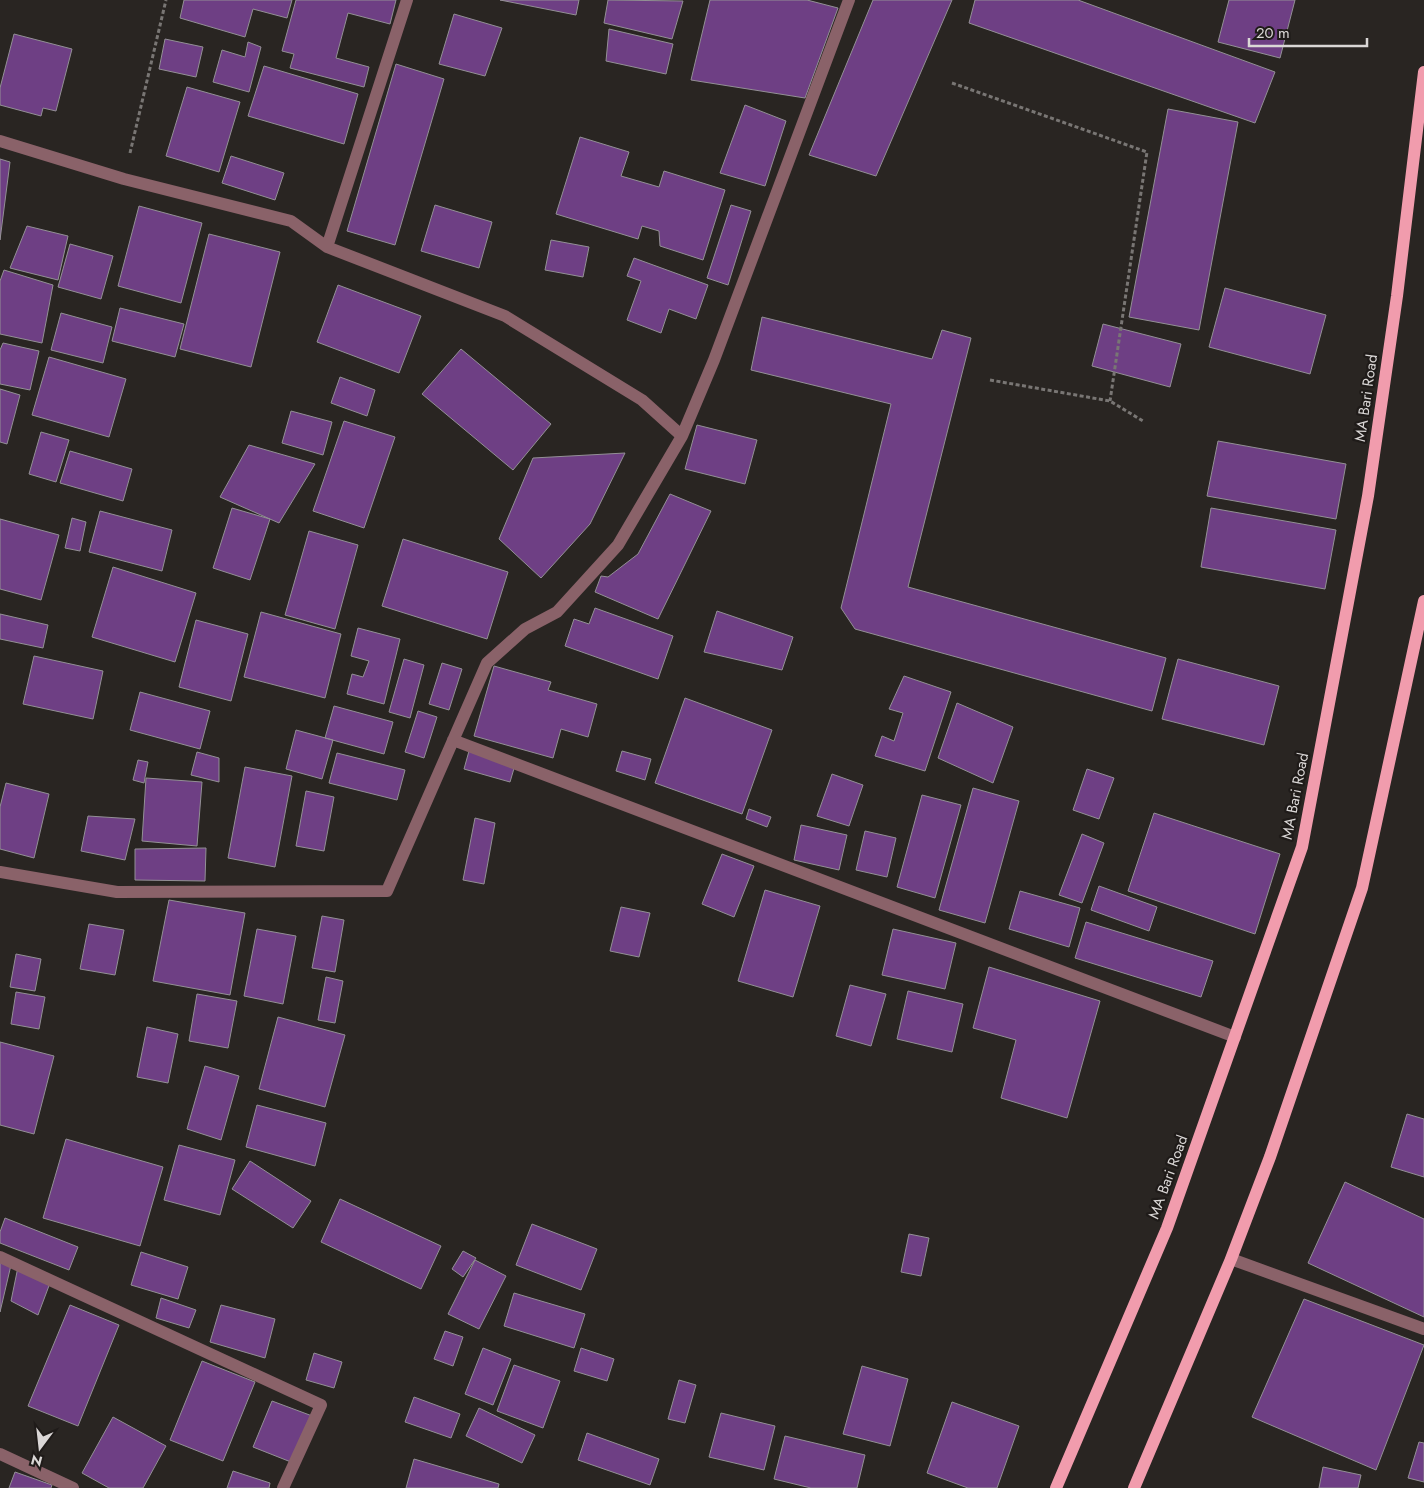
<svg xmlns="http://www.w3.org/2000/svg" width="1424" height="1488" font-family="Jost,sans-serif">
<rect width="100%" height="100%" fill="#292522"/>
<path fill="#6e3f84" stroke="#939095" d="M 184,0 L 292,0 L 287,18 L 253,9 L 245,37 L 180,18 Z
M 296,0 L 396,0 L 390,24 L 348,13 L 336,58 L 369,67 L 364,87 L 290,68 L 294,54 L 282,51 Z
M 500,0 L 579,0 L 576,15 Z
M 608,0 L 683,1 L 672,39 L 604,23 Z
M 710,0 L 807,0 L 838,8 L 805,98 L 691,80 Z
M 873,0 L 952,0 L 876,176 L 809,155 Z
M 975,0 L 1078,0 L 1275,72 L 1255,123 L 969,23 Z
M 1229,0 L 1295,0 L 1280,58 L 1218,42 Z
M 454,14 L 502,28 L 485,76 L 439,64 Z
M 609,29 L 673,44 L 666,74 L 606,61 Z
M 14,34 L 72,49 L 56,111 L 43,108 L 41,116 L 0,105 L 0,88 Z
M 165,39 L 203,47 L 196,77 L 159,69 Z
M 248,42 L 261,47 L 249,92 L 213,82 L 222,50 L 245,57 Z
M 396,64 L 444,79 L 395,245 L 347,231 Z
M 264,66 L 358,94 L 344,144 L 248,116 Z
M 187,87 L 240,102 L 219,172 L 166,156 Z
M 745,105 L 786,121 L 765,186 L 720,173 Z
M 1168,109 L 1238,122 L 1199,330 L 1129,317 Z
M 580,137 L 629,152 L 621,176 L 659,187 L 664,171 L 725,190 L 703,260 L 660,246 L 659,231 L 642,226 L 638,239 L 556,214 Z
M 231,156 L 284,173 L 275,200 L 222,183 Z
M 0,159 L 10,162 L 0,240 Z
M 435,205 L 492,222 L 479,268 L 421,251 Z
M 731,205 L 751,211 L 728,285 L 707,278 Z
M 139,206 L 202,223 L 181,303 L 118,286 Z
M 27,226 L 68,236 L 58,280 L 10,268 Z
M 209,234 L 280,252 L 251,367 L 180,349 Z
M 551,240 L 589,247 L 583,277 L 545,270 Z
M 70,244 L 113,256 L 101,299 L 58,287 Z
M 634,258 L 708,285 L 696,319 L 669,309 L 661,333 L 627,320 L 641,281 L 627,276 Z
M 4,270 L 53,285 L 42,343 L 0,334 L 0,281 Z
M 338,285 L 421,316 L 399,373 L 317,342 Z
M 1225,288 L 1326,315 L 1310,374 L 1209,347 Z
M 120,308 L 184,324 L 175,357 L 112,341 Z
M 61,313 L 112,327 L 103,363 L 51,350 Z
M 762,317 L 932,359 L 942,330 L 971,338 L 908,587 L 1166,658 L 1152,711 L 855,629 L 841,608 L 891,404 L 751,370 Z
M 1103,324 L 1181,344 L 1170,387 L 1092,366 Z
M 3,343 L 39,351 L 30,390 L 0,384 L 0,350 Z
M 461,349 L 551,424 L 513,470 L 422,394 Z
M 49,357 L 126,379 L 109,437 L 32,415 Z
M 340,377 L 375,390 L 367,416 L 331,403 Z
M 0,389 L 20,395 L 7,444 L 0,442 Z
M 291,411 L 332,422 L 323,455 L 282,443 Z
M 344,421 L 395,437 L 364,528 L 313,511 Z
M 697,425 L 757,440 L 745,484 L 685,469 Z
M 41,432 L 69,440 L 56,482 L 29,474 Z
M 1218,441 L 1346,464 L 1336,519 L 1207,496 Z
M 249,445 L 315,464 L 279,523 L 220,497 Z
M 70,451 L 132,469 L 123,501 L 60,483 Z
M 625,453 L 590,524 L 541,578 L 499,539 L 533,458 Z
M 670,494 L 711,511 L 658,619 L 595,592 L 601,576 L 608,577 L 638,554 Z
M 232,508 L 270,519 L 250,580 L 213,568 Z
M 1211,508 L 1336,530 L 1325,589 L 1201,567 Z
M 100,511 L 172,530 L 162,571 L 89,552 Z
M 72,518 L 86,522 L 80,551 L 65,548 Z
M 0,519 L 59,535 L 41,600 L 0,589 Z
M 309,531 L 358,545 L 335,629 L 285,615 Z
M 403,539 L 508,572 L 487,639 L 382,606 Z
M 113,567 L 196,593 L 175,662 L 92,637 Z
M 595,608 L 673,636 L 658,679 L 565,646 L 574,619 L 589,624 Z
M 717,611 L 793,637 L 782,670 L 704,652 Z
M 261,612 L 341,634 L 325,698 L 244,677 Z
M 0,614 L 48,625 L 43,648 L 0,639 Z
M 196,620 L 248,634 L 231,701 L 179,687 Z
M 358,628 L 400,639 L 384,704 L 347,694 L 352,674 L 363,677 L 369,661 L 351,656 Z
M 34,656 L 103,671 L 93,719 L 23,704 Z
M 404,659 L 424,665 L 410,718 L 389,712 Z
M 1178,659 L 1279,686 L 1264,745 L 1162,719 Z
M 442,663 L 462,669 L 449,710 L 429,704 Z
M 494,666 L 551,682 L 548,690 L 597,704 L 588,737 L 561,729 L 553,758 L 474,736 Z
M 904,676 L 951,692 L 925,771 L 875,756 L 882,736 L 894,741 L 903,713 L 889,709 Z
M 140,692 L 210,711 L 200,749 L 130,730 Z
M 685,698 L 772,730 L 742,814 L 655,783 Z
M 957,703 L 1013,727 L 993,783 L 938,758 Z
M 334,706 L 393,722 L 384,754 L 325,738 Z
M 418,711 L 437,717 L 424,758 L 405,752 Z
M 296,730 L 333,740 L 322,779 L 286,769 Z
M 469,751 L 515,765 L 510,782 L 464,769 Z
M 622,751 L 651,759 L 645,780 L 616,771 Z
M 197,752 L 219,758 L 219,782 L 191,775 Z
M 337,753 L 405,770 L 397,800 L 329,783 Z
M 138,760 L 148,762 L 144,783 L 133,780 Z
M 245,767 L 292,776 L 275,867 L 228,858 Z
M 1087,769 L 1114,778 L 1099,819 L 1073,810 Z
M 832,774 L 863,785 L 849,826 L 817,816 Z
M 146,778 L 202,782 L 197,846 L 142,841 Z
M 6,783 L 49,794 L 34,858 L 0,849 L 0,807 Z
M 973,788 L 1019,801 L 985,923 L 939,910 Z
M 306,791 L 334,797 L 324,851 L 296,846 Z
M 922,795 L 961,805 L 935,898 L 897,887 Z
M 749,809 L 771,817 L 767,827 L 746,819 Z
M 1154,813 L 1280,854 L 1255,934 L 1128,891 Z
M 88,816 L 135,819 L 125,860 L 81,851 Z
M 475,818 L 495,823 L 484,884 L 463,880 Z
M 801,825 L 847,835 L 839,870 L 794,860 Z
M 865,831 L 896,838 L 887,877 L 856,870 Z
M 1082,834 L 1104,843 L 1082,903 L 1059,895 Z
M 206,848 L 205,881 L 135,880 L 135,849 Z
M 722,854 L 754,866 L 734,917 L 702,904 Z
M 1099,886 L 1157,907 L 1149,931 L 1091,910 Z
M 765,890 L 820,906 L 793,997 L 738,981 Z
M 1020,891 L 1080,908 L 1069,947 L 1009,929 Z
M 169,900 L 245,913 L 230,995 L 153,981 Z
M 621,907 L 650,913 L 639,957 L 610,951 Z
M 322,916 L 344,920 L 335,972 L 312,968 Z
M 1086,922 L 1213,961 L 1201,997 L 1075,958 Z
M 89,924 L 124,930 L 115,975 L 80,969 Z
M 257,929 L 296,936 L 283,1004 L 244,996 Z
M 893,929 L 956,943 L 945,989 L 882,975 Z
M 16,954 L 41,959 L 35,991 L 10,987 Z
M 989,967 L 1100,1001 L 1067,1118 L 1001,1098 L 1016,1040 L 973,1028 Z
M 326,977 L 343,981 L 335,1023 L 318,1020 Z
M 850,985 L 886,994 L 871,1046 L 836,1036 Z
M 908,991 L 963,1004 L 952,1052 L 897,1039 Z
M 16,992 L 45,997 L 39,1029 L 11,1024 Z
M 197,994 L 237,1001 L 228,1048 L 189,1041 Z
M 278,1017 L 345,1035 L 325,1107 L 259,1089 Z
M 147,1027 L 178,1034 L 168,1083 L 137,1077 Z
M 0,1042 L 54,1056 L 34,1134 L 0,1125 Z
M 205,1066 L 239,1076 L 221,1140 L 187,1129 Z
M 257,1105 L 326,1123 L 315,1166 L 246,1147 Z
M 1407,1114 L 1424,1119 L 1424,1177 L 1391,1167 Z
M 66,1139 L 163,1167 L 140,1246 L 43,1218 Z
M 179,1145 L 235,1160 L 220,1215 L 164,1200 Z
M 250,1161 L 311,1201 L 293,1228 L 232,1189 Z
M 1345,1182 L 1424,1219 L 1424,1317 L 1308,1263 Z
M 340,1199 L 441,1246 L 421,1289 L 321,1242 Z
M 5,1218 L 78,1247 L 69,1270 L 0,1243 L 0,1232 Z
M 532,1224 L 597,1249 L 581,1290 L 516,1265 Z
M 909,1234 L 929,1238 L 921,1276 L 901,1272 Z
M 463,1251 L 476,1258 L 463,1277 L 452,1269 Z
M 141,1252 L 188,1267 L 178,1299 L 131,1285 Z
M 0,1260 L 11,1265 L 0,1312 Z
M 475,1260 L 506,1276 L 479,1329 L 448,1314 Z
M 18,1267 L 50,1283 L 38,1315 L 11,1301 Z
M 514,1293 L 585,1314 L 574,1348 L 504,1326 Z
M 161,1298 L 196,1310 L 189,1328 L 156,1318 Z
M 1304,1299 L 1424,1345 L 1376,1470 L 1252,1417 Z
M 70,1305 L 119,1325 L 78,1426 L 28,1406 Z
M 221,1305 L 275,1319 L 265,1358 L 210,1342 Z
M 445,1331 L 463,1337 L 453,1366 L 434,1359 Z
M 483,1348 L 511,1359 L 493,1405 L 465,1394 Z
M 581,1348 L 614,1359 L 607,1381 L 574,1371 Z
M 314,1353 L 342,1362 L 334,1388 L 306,1380 Z
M 202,1361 L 255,1382 L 223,1461 L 170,1440 Z
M 514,1365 L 560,1381 L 543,1428 L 497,1411 Z
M 862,1366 L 908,1379 L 890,1446 L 843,1434 Z
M 679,1380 L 696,1385 L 685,1423 L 668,1419 Z
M 414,1397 L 460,1414 L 451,1438 L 405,1422 Z
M 272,1401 L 315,1417 L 296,1464 L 253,1447 Z
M 952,1402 L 1019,1426 L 997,1488 L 968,1488 L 927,1473 Z
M 479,1408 L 535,1435 L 522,1463 L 466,1436 Z
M 721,1413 L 775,1426 L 764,1470 L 709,1457 Z
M 113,1417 L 166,1446 L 143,1488 L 109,1488 L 82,1473 Z
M 587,1433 L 659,1459 L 650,1485 L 578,1460 Z
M 785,1436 L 865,1455 L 857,1488 L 811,1488 L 774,1479 Z
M 1419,1442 L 1424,1443 L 1424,1482 L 1408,1478 Z
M 414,1459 L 499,1484 L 498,1488 L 406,1488 Z
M 1323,1467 L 1361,1475 L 1358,1488 L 1319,1488 Z
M 233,1471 L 270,1483 L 269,1488 L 227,1488 Z
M 15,1472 L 52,1485 L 51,1488 L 9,1488 Z"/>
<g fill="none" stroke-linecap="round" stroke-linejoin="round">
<path stroke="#797674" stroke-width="3" stroke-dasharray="4 2.5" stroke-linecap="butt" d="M 952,83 L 1147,152 L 1110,401
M 130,153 L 166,0
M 990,380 L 1110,401 L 1143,421"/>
<path stroke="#8a6269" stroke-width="12" d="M 0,141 L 124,179 L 291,221 L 327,247 L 505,316 L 642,400 L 682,436
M 327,247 L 407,0
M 453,740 L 1235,1037
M 0,872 L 117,892 L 387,891 L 487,663 L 525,629 L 557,612 L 618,545 L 682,436 L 714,360 L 849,0
M 0,1257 L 321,1405 L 283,1488
M 1231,1259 L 1424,1329
M 0,1454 L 73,1488"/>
<path stroke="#f19cad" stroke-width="12" d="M 1056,1488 L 1167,1228 L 1302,847 L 1368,496 L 1397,296 L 1424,72
M 1134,1488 L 1231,1259 L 1270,1157 L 1362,888 L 1424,601"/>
</g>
<g text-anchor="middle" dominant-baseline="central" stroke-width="4.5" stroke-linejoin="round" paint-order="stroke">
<g font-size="15" fill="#dad7d6" stroke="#1f1b19">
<text transform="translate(1366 398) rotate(-82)">MA Bari Road</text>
<text transform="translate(1295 796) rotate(-79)">MA Bari Road</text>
<text transform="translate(1168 1177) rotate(-70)">MA Bari Road</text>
</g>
</g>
<g transform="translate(40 1448) rotate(195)" stroke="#1f1b19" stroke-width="4" paint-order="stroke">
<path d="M0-4L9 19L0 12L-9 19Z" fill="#dad7d6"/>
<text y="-8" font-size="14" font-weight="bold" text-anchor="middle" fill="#dad7d6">N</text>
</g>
<path d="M1249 38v8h118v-8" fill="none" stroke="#dad7d6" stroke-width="2.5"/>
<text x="1256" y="38" font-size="15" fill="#dad7d6" stroke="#1f1b19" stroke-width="4" paint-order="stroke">20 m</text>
</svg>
